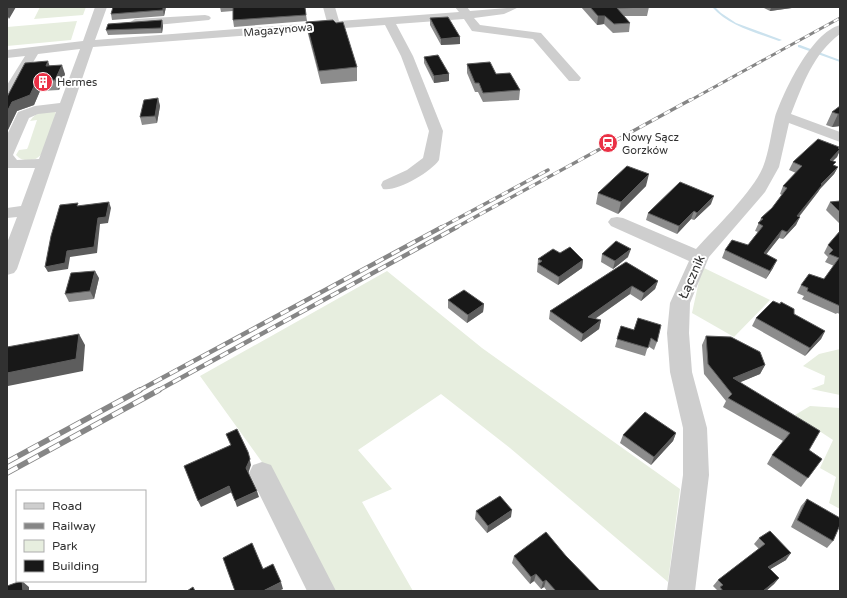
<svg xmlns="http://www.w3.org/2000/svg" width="847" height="598" font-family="'Varela Round',sans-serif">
<rect width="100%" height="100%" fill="#fff"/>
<path fill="#e7eedf" d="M 40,7 L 86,7 L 83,15 L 34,19 Z
M 77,21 L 71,40 L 7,46 L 7,27 Z
M 56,111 C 52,126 49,163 27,160 C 22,160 20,159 16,155 L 19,150 L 27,149 L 28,147 L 37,120 L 30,121 C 36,111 46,112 56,111 Z
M 702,267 L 770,300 L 734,337 L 692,313 Z
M 387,271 L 482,348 L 680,489 L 668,582 L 510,448 L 441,394 L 358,450 L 392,489 L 362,502 L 413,591 L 333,591 L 272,476 L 200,376 Z
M 840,349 L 840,395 L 811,389 L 824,384 L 825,376 L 803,366 L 819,354 Z
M 810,406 L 840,408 L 840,509 L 829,503 L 836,477 L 820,468 L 833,440 L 795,415 Z"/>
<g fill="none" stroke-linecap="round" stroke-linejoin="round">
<path fill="#cbe2ee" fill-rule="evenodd" d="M 712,7 L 715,7 L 721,13 L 736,23 L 782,40 L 779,41 C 755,32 729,26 712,7 Z
M 798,45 L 800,45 L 840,60 L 840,62 L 798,47 Z"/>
<path fill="#cecece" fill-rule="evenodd" d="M 95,7 L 107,7 L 95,40 L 327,22 L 323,7 L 335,7 L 339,21 L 459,12 L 455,7 L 467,7 L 470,11 L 519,7 L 504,14 L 474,18 L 480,25 L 541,33 L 581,78 L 579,81 L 569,81 L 533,39 L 472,31 L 464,19 L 396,24 L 413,56 L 443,131 L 439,160 C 431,172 397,192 383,189 L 381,185 L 383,181 L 407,170 L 423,158 L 429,131 L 401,56 L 385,25 L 93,47 L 17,269 L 14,273 L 7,275 L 7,243 L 17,217 L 7,218 L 7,208 L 21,206 L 35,168 L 7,168 L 7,135 L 18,112 L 35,106 L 60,103 L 80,49 L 38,54 L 26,74 L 14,100 L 12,103 L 7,104 L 7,85 L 25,56 L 7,58 L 7,50 L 83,41 ZM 56,112 L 39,159 L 17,160 L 13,155 L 29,118 L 38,114 Z
M 205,15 L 209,16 L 211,18 L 209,20 L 135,27 L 129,23 L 135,19 Z
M 840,25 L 840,34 C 813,54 803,84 791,114 L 840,132 L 840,142 L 789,123 L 779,167 L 765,192 L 709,257 L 690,303 L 689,333 L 692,372 L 707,428 L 709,475 L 695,591 L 667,591 L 683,475 L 683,428 L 670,372 L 667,333 L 670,303 L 689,261 L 611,226 L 608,222 L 611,218 L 617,217 L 623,218 L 696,249 C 715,228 752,193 763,167 C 769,152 771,133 775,117 C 784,91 811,33 840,25 Z
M 262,462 L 271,465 L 336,591 L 307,591 L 249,473 L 253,465 Z"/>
<g stroke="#868686" stroke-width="3">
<path id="rail-far3" d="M 689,101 L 840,18"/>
</g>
<g stroke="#868686" stroke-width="3.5">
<path id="rail-far2" d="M 440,228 L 548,170
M 455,228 L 690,100"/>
</g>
<g stroke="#868686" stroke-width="4.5">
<path id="rail-far1" d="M 138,391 L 442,227
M 157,391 L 457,227"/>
</g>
<g stroke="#868686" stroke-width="5.5">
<path id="rail" d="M 7,462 L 140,390
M 7,473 L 159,390"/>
</g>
<use href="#rail-far3" stroke="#fff" stroke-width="2" stroke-dasharray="5.5" stroke-linecap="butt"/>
<use href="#rail-far2" stroke="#fff" stroke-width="2.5" stroke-dasharray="7" stroke-linecap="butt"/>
<use href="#rail-far1" stroke="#fff" stroke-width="3" stroke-dasharray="9" stroke-linecap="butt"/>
<use href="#rail" stroke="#fff" stroke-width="4" stroke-dasharray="12" stroke-linecap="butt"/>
</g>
<path fill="#8c8c8c" d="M 113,7 L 166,7 L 164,16 L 112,20 L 111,14 Z
M 220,7 L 313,7 L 305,8 L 307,21 L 234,27 L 233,20 L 233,11 L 221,12 Z
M 581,7 L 649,7 L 647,16 L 624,16 L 630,23 L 629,32 L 613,33 L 604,24 L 597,25 Z
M 762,7 L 799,7 L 770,11 Z
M 430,18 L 460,44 L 441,45 L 430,25 Z
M 162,20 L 163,26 L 162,33 L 108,35 L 106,30 Z
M 306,22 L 357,67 L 357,81 L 321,84 L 308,34 Z
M 424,57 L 449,81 L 434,83 L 424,63 Z
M 467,64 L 496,74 L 520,90 L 519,100 L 483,102 L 478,92 L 475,92 L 467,73 Z
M 50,66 L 65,74 L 59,90 L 40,91 L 34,105 L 17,111 L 7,132 L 7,97 Z
M 158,98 L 160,106 L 157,123 L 142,125 L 140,117 Z
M 840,106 L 840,126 L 832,127 L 826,125 L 832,112 Z
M 838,148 L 840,150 L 837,157 L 833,161 L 834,165 L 838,167 L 834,174 L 820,189 L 818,192 L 799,217 L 796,225 L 783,239 L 779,238 L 766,254 L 773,268 L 766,279 L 722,258 L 725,250 L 748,245 L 758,232 L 755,231 L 761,218 L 772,208 L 782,195 L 780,194 L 783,186 L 796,173 L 789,170 L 793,162 Z
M 646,186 L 618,214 L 596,204 L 598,193 Z
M 840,201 L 840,224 L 826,210 L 830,202 Z
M 711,204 L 694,220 L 691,219 L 677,234 L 646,220 L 648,213 Z
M 840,231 L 840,314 L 837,313 L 836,314 L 802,299 L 804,296 L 797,293 L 801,285 L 824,279 L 834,266 L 825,262 L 828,257 L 824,253 L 828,245 Z
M 560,253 L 583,260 L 582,268 L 558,285 L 537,272 L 538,259 Z
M 602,254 L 628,257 L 613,269 L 601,262 Z
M 626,262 L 658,281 L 655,289 L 641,301 L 630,294 L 595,319 L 601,320 L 599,329 L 581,342 L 549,319 L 550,311 Z
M 99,278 L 94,299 L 69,302 L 65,294 Z
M 448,300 L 484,304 L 483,312 L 467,323 L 448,308 Z
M 638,318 L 657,342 L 654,350 L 648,346 L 645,356 L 615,347 L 621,326 L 634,330 Z
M 756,318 L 825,331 L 821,339 L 805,356 L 752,326 Z
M 706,336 L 765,365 L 760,374 L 740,382 L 809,450 L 822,459 L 801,487 L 767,464 L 772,455 L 783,441 L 723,407 L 726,401 L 704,374 L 702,345 Z
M 676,433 L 673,441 L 651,465 L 620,443 L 623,435 Z
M 807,499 L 833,541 L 827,548 L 791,527 L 801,506 Z
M 476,511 L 511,517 L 487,533 L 475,519 Z
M 759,538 L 786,560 L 770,569 L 779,578 L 774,584 L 766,591 L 718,591 L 713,586 L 718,580 L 759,549 L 754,544 Z
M 514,556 L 566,556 L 600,591 L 547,591 L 544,587 L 541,589 L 534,581 L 530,584 L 512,563 Z"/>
<path fill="#5d5d5d" d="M 8,7 L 16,7 L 9,19 L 7,15 Z
M 163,7 L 166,7 L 164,16 L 163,10 Z
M 771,7 L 799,7 L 770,11 Z
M 598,16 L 605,16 L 604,24 L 597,25 Z
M 162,20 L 163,26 L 162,33 L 161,28 Z
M 460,37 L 460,44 L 441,45 L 441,39 Z
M 48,61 L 51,70 L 46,66 Z
M 62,65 L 65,74 L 59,90 L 55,80 Z
M 449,74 L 449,81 L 434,83 L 434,76 Z
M 36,82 L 40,91 L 34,105 L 17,111 L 7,132 L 7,112 L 12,102 Z
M 158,98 L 160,106 L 157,123 L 155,116 Z
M 838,114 L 840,114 L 840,126 L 832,127 Z
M 839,147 L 835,154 L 840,150 L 837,157 L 826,167 L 830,160 Z
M 838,167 L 834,174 L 820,189 L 818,192 L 793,224 L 797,216 L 821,184 Z
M 649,174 L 646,186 L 618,214 L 621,202 Z
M 714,196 L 711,204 L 694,220 L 697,213 Z
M 109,202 L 111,208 L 108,223 L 100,224 L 97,253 L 70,257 L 68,269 L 48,272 L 45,267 L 67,251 L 98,218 Z
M 694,211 L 691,219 L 677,234 L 679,226 Z
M 800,217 L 796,225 L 783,239 L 787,232 Z
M 782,230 L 779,238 L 761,261 L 764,253 Z
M 631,249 L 628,257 L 613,269 L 615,261 Z
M 583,260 L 582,268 L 558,285 L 559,277 Z
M 777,260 L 773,268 L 766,279 L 770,271 Z
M 95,271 L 99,278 L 94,299 L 90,291 Z
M 658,281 L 655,289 L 641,301 L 644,293 Z
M 632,286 L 630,294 L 586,325 L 588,317 Z
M 484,304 L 483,312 L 467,323 L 468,315 Z
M 601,320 L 599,329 L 581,342 L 583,334 Z
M 825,331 L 821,339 L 805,356 L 810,348 Z
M 79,334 L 85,345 L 83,371 L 8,386 L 7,384 L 7,373 Z
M 765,365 L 760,374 L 729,387 L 733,378 Z
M 676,433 L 673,441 L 651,465 L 654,457 Z
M 248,452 L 251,465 L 248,474 L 246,468 Z
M 229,486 L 232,492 L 201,507 L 198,501 Z
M 257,491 L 259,497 L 237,507 L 235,501 Z
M 512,510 L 511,517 L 487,533 L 488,526 Z
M 791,553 L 786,560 L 764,573 L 768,567 Z
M 536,574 L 534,581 L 530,584 L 531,577 Z
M 779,578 L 774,584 L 766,591 L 763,591 Z
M 546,580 L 544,587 L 541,589 L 543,582 Z
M 22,581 L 29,587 L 29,591 L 23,591 Z
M 281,582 L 283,589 L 279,591 L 263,591 Z"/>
<path fill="#181818" stroke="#5d5d5d" d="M 113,7 L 163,7 L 163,10 L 111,14 Z
M 233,7 L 305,7 L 306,15 L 233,20 Z
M 590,7 L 649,7 L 617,8 L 630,23 L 614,24 L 605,16 L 598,16 Z
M 448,17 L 460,37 L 441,39 L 430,18 Z
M 162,20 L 161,28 L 106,30 L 108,24 Z
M 333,20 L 336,23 L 343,22 L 357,67 L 319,71 L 306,22 Z
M 438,55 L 449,74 L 434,76 L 424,57 Z
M 48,61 L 46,66 L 62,65 L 55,80 L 36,82 L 30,95 L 12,102 L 7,112 L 7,97 L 25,63 Z
M 490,62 L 496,74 L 510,73 L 520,90 L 483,93 L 479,83 L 475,83 L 467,64 Z
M 158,98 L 155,116 L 140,117 L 144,100 Z
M 840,106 L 840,114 L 838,114 L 832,112 Z
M 818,139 L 839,147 L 838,148 L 840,149 L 830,160 L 836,162 L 833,165 L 838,167 L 821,184 L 822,185 L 797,216 L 800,217 L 787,232 L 782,230 L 764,253 L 777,260 L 770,271 L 725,250 L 732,240 L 748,245 L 763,226 L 758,223 L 763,219 L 761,218 L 772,208 L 787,188 L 783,186 L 802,166 L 793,162 Z
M 627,166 L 649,174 L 621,202 L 598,193 Z
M 680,182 L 714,196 L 697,213 L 694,211 L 679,226 L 648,213 Z
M 840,201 L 840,212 L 830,202 Z
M 109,202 L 106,217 L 98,218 L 94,247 L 67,251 L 65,263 L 45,267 L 51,236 L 60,205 L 78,203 L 77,206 Z
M 840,231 L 840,306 L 807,291 L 808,288 L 801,285 L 809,274 L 824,279 L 839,258 L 829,254 L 833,250 L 828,245 Z
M 616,241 L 631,249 L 615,261 L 602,254 Z
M 570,247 L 583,260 L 559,277 L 538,264 L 542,261 L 538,259 L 553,249 L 560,253 Z
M 626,262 L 658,281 L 644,293 L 632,286 L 588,317 L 601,320 L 583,334 L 550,311 Z
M 95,271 L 90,291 L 65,294 L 71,273 Z
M 464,290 L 484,304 L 468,315 L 448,300 Z
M 773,301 L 780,304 L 781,302 L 794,309 L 794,314 L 825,331 L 810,348 L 756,318 Z
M 638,318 L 661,325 L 657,342 L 651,338 L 648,348 L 617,339 L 621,326 L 634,330 Z
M 79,334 L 76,359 L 7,373 L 7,347 Z
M 706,336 L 731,337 L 760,352 L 765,365 L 733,378 L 820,431 L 809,450 L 822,459 L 808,478 L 772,455 L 790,433 L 728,398 L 732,394 L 708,364 Z
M 645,412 L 676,433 L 654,457 L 623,435 Z
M 237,429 L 248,452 L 250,459 L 246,468 L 257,491 L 235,501 L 229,486 L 198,501 L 184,466 L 231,445 L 226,434 Z
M 500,496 L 512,510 L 488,526 L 476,511 Z
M 807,499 L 840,518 L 840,525 L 833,541 L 797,520 Z
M 770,531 L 791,553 L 768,567 L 779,578 L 763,591 L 723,591 L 720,587 L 723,585 L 718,580 L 765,544 L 759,538 Z
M 546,532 L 566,556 L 600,591 L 556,591 L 546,580 L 543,582 L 536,574 L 531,577 L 514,556 Z
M 252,543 L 263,569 L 273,564 L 281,582 L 263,591 L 235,591 L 223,558 Z
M 21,581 L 22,581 L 23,591 L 7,591 L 7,586 Z
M 193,587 L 195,591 L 187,591 Z"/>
<defs>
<g id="building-disc" transform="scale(1)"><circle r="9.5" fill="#ea3045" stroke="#fff"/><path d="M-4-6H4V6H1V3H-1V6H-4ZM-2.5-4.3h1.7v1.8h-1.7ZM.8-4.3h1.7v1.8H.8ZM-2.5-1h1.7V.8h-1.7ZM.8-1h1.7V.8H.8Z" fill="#fff"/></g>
<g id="station-disc" transform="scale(1)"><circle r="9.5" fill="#ea3045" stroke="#fff"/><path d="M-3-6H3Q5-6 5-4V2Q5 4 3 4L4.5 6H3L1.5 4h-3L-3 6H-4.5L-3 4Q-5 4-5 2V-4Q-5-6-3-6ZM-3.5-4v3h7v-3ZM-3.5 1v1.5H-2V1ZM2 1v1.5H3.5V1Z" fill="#fff"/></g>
</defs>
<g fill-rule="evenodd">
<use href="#building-disc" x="43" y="82"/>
<use href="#station-disc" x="608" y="143"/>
</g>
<g text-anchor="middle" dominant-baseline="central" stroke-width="4" stroke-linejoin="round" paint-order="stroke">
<g font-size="11" fill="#313131" stroke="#fff">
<text transform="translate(278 30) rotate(-5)">Magazynowa</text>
</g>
<g font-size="11" fill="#313131" stroke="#fff" text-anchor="start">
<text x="57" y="82">Hermes</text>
<text x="622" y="137">Nowy Sącz<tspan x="622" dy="13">Gorzków</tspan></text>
</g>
<g font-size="13" fill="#313131" stroke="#fff">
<text transform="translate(692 277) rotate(-66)">Łącznik</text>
</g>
</g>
<rect width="847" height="598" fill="none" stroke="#313131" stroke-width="16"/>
<rect x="16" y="490" width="130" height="92" fill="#ffffff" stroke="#adadad"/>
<rect x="24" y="503" width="20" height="6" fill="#cecece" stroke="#adadad"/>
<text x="52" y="510" font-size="12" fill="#313131">Road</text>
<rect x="24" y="523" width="20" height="6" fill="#868686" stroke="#adadad"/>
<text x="52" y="530" font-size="12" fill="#313131">Railway</text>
<rect x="24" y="540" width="20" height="12" fill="#e7eedf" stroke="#adadad"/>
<text x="52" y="550" font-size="12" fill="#313131">Park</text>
<rect x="24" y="560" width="20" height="12" fill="#181818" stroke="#adadad"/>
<text x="52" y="570" font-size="12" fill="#313131">Building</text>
</svg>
